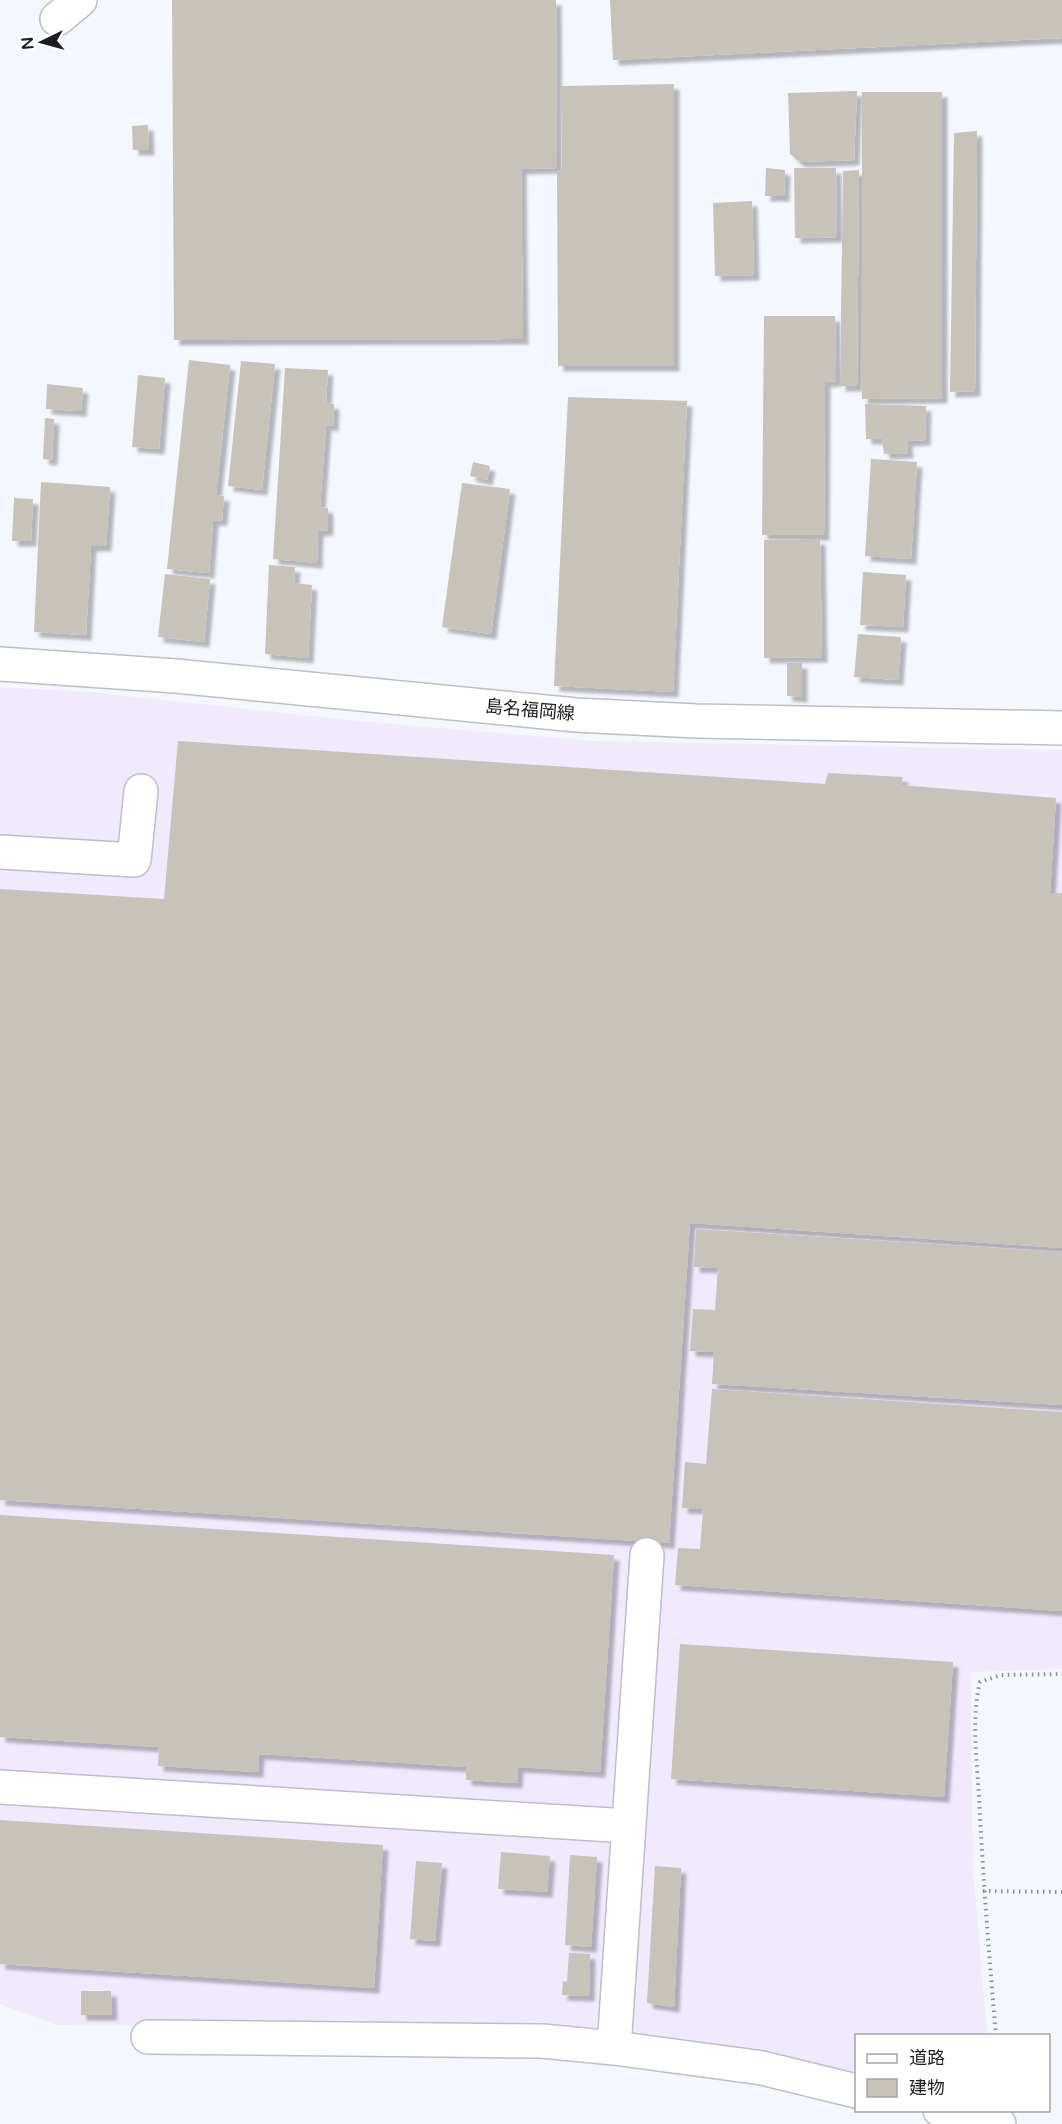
<svg xmlns="http://www.w3.org/2000/svg" width="1062" height="2124" font-family="'Varela Round','Noto Sans JP',sans-serif">
<defs>
<filter id="shadow"><feDropShadow dx="5.5" dy="5.5" stdDeviation="1.5" flood-color="#0004"/></filter>
</defs>
<rect width="100%" height="100%" fill="#f5f7fe"/>
<path fill="#f0eafc" d="M 0,687 L 89,692 L 359,721 L 593,741 L 1062,750 L 1062,1669 L 971,1672 L 973,1869 L 987,2035 L 856,2036 L 856,2078 L 580,2030 L 57,2025 L 0,2004 Z"/>
<path fill="#c7c2ba" filter="url(#shadow)" d="M 172,0 L 556,0 L 557,168 L 521,169 L 523,339 L 174,340 Z
M 610,0 L 1062,0 L 1062,38 L 613,60 Z
M 674,84 L 674,366 L 558,366 L 557,172 L 562,171 L 561,86 Z
M 857,91 L 854,160 L 800,162 L 790,154 L 788,93 Z
M 862,92 L 942,92 L 942,398 L 862,399 Z
M 148,125 L 149,150 L 133,150 L 132,126 Z
M 977,131 L 975,391 L 950,392 L 954,133 Z
M 766,168 L 785,170 L 784,196 L 765,196 Z
M 794,168 L 836,168 L 837,237 L 795,238 Z
M 859,170 L 857,386 L 840,386 L 843,171 Z
M 752,201 L 754,275 L 715,276 L 713,203 Z
M 764,316 L 835,316 L 836,381 L 825,382 L 824,535 L 762,535 Z
M 189,360 L 230,365 L 216,495 L 224,496 L 222,520 L 213,521 L 209,573 L 167,569 Z
M 241,361 L 275,364 L 262,490 L 228,486 Z
M 285,368 L 328,370 L 326,403 L 334,404 L 333,426 L 326,425 L 320,507 L 328,508 L 328,530 L 318,531 L 317,563 L 273,559 Z
M 138,375 L 165,378 L 159,449 L 132,447 Z
M 47,384 L 83,388 L 81,411 L 46,409 Z
M 568,397 L 687,401 L 673,692 L 554,686 Z
M 865,404 L 926,406 L 925,440 L 907,441 L 908,453 L 884,454 L 882,439 L 866,439 Z
M 45,418 L 54,419 L 52,460 L 43,459 Z
M 871,459 L 917,462 L 911,559 L 865,556 Z
M 473,462 L 490,466 L 487,480 L 470,476 Z
M 41,482 L 110,487 L 106,546 L 91,546 L 86,635 L 34,632 Z
M 462,483 L 510,489 L 491,634 L 442,627 Z
M 14,498 L 33,499 L 31,541 L 12,541 Z
M 820,539 L 822,657 L 764,658 L 764,540 Z
M 269,565 L 295,567 L 294,583 L 312,585 L 308,658 L 265,654 Z
M 863,572 L 906,575 L 903,627 L 860,625 Z
M 165,574 L 210,579 L 204,642 L 158,637 Z
M 858,634 L 901,637 L 898,680 L 854,677 Z
M 787,663 L 802,663 L 802,697 L 787,696 Z
M 178,741 L 825,784 L 828,773 L 903,777 L 901,785 L 1056,798 L 1050,893 L 1062,893 L 1062,1248 L 690,1223 L 669,1543 L 0,1500 L 0,889 L 164,899 Z
M 696,1229 L 1062,1252 L 1062,1405 L 712,1384 L 714,1352 L 690,1351 L 693,1309 L 715,1310 L 718,1268 L 694,1267 Z
M 712,1389 L 1062,1412 L 1062,1611 L 675,1585 L 678,1548 L 700,1549 L 703,1509 L 682,1508 L 685,1462 L 706,1464 Z
M 0,1515 L 614,1555 L 600,1772 L 518,1767 L 517,1783 L 466,1780 L 466,1767 L 259,1754 L 258,1772 L 158,1766 L 159,1747 L 0,1737 Z
M 680,1644 L 953,1662 L 944,1797 L 671,1779 Z
M 0,1820 L 383,1845 L 374,1988 L 0,1964 Z
M 501,1852 L 550,1856 L 547,1892 L 498,1889 Z
M 570,1855 L 597,1857 L 591,1947 L 565,1945 Z
M 416,1861 L 442,1863 L 435,1941 L 410,1939 Z
M 655,1866 L 681,1868 L 674,2007 L 647,2003 Z
M 569,1953 L 590,1954 L 589,1996 L 562,1995 L 563,1981 L 567,1982 Z
M 81,1991 L 111,1991 L 112,2015 L 81,2015 Z"/>
<g fill="none" stroke-linecap="round" stroke-linejoin="round">
<g stroke="#bcbfc7" stroke-width="36">
<path id="minor" d="M 57,19 L 80,0
M 0,852 L 134,860 L 141,791
M 0,1787 L 628,1826
M 148,2037 L 542,2041 L 614,2048 L 762,2068 L 856,2091
M 614,2048 L 647,1555
M 940,2110 L 999,2124"/>
</g>
<g stroke="#bcbfc7" stroke-width="36">
<path id="major" d="M 0,664 L 176,676 L 576,715 L 696,721 L 1062,728"/>
</g>
<path stroke="#8b8d92" stroke-width="4" stroke-dasharray="1.5 4.5" stroke-linecap="butt" d="M 983,1891 L 1062,1892
M 996,2036 C 989,1956 983,1877 979,1797 C 977,1760 971,1719 980,1682 L 1001,1675 L 1062,1674"/>
<use href="#minor" stroke="#fff" stroke-width="33"/>
<use href="#major" stroke="#fff" stroke-width="33"/>
</g>
<g text-anchor="middle" dominant-baseline="central" stroke-width="4.5" stroke-linejoin="round" paint-order="stroke">
<g font-size="18" fill="#1d1e21" stroke="#fff">
<text transform="translate(530 710) rotate(5)">島名福岡線</text>
</g>
</g>
<rect x="855" y="2034" width="195" height="78" fill="#ffffff" stroke="#a5a5a6" stroke-width="1.5"/>
<rect x="867" y="2054" width="30" height="9" fill="#ffffff" stroke="#a5a5a6" stroke-width="1.5"/>
<text x="909" y="2064" font-size="18" fill="#1d1e21">道路</text>
<rect x="867" y="2079" width="30" height="18" fill="#c7c2ba" stroke="#a5a5a6" stroke-width="1.5"/>
<text x="909" y="2094" font-size="18" fill="#1d1e21">建物</text>
<g transform="translate(42 42) rotate(265)" stroke="#ffffff" stroke-width="4.5" paint-order="stroke">
<path d="M0-4.5L10 22L0 15L-10 22Z" fill="#1d1e21"/>
<text y="-9" font-size="16" font-weight="bold" text-anchor="middle" fill="#1d1e21">N</text>
</g>
</svg>
